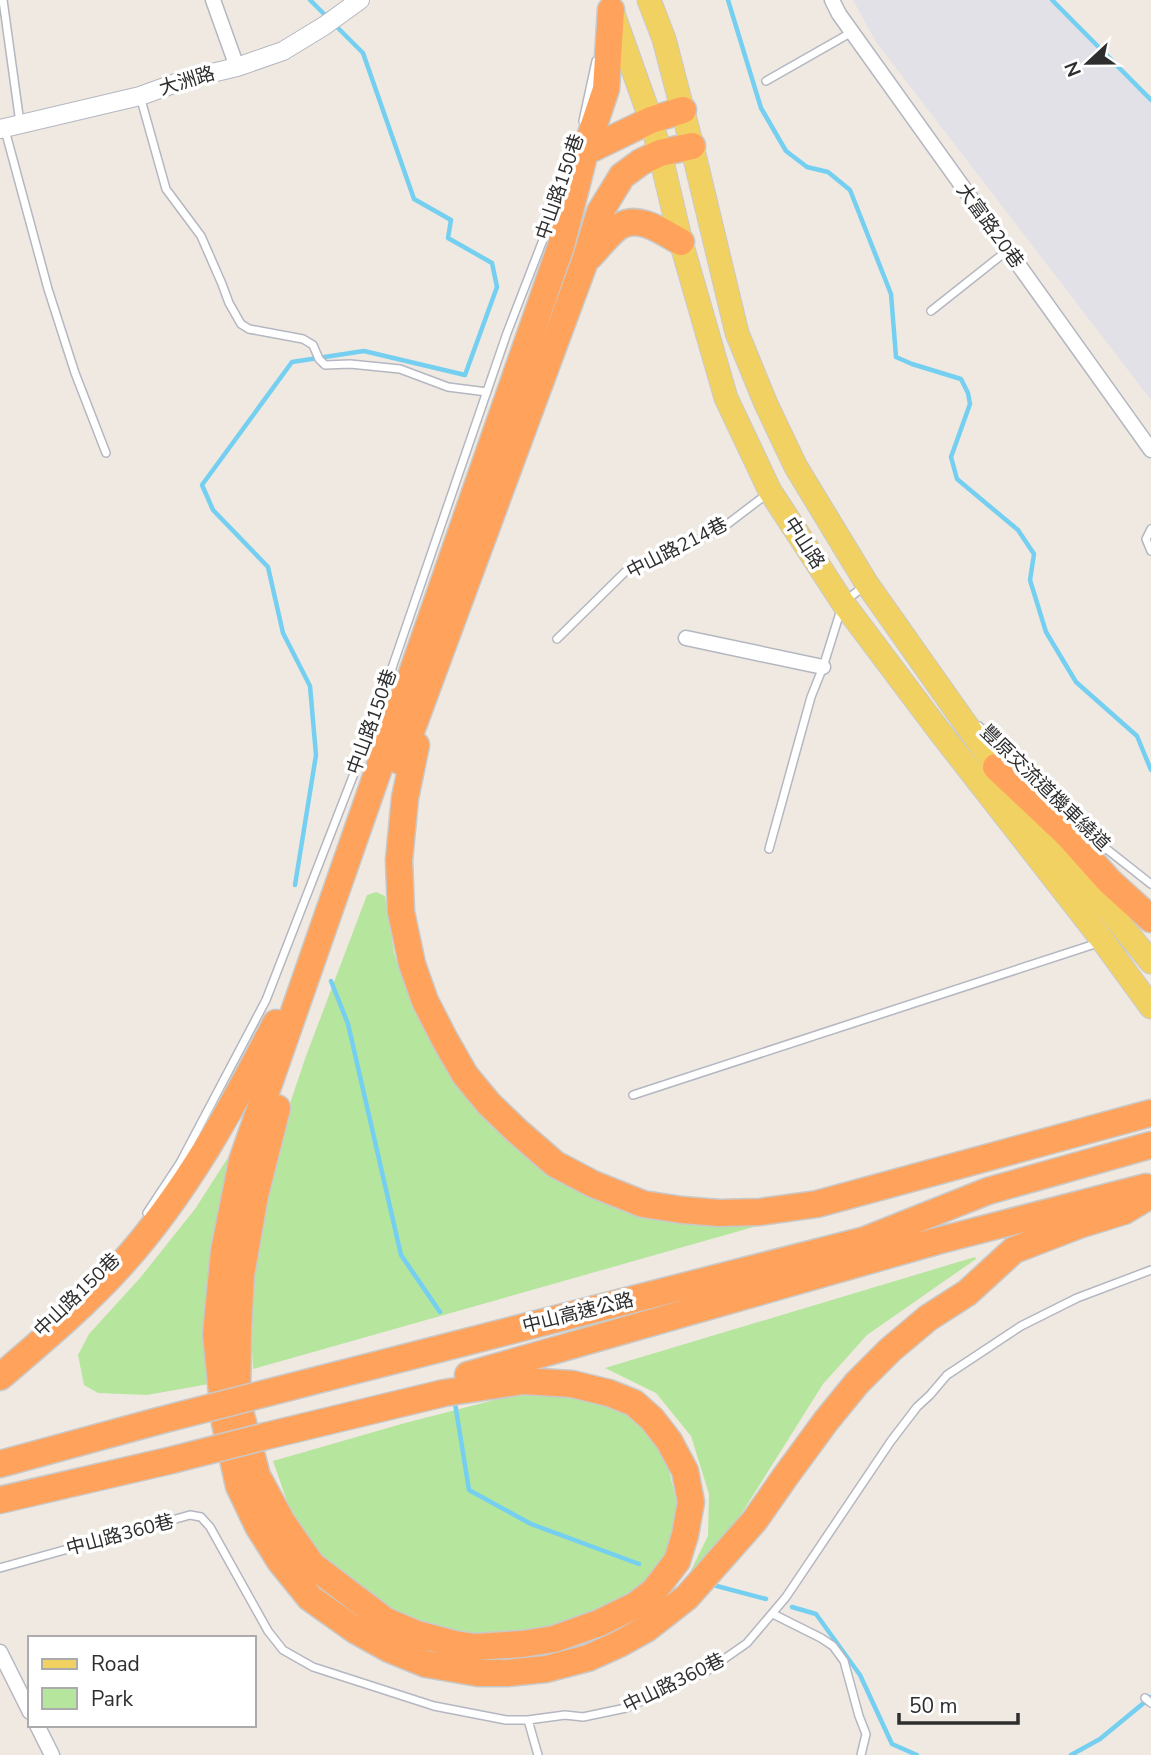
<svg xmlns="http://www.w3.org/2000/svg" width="1151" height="1755" font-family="'Nunito Sans','Noto Sans TC',sans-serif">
<rect width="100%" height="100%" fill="#efe9e1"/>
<path fill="#e3e1e8" d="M 853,0 L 1052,0 L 1151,103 L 1151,400 L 876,42 Z"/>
<path fill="#b6e59e" d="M 376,892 L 385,896 L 394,953 L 413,1009 L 440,1058 L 558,1177 L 775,1221 L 253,1369 L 251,1330 L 252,1295 L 258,1248 L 280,1133 L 306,1056 L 367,895 Z
M 240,1139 L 209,1384 L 147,1395 L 98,1393 L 84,1385 L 78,1355 L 89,1334 L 140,1278 L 195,1209 Z
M 975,1257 L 976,1259 L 867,1335 L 823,1384 L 713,1559 L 678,1596 L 708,1536 L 709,1494 L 691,1436 L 656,1393 L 605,1368 Z
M 579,1392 L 611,1404 L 637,1423 L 666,1458 L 678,1508 L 669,1552 L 645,1588 L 560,1628 L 468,1637 L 421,1624 L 380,1603 L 340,1576 L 311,1545 L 288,1504 L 273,1461 L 405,1423 L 518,1394 Z"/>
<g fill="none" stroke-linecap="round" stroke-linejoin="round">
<path stroke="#75cff0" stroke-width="4.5" d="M 310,0 L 327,17
M 728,0 L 761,108 L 786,151 L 807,167 L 828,172 L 850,190 L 891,294 L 896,357 L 912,364 L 961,379 L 968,393 L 970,404 L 951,457 L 957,479 L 1018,530 L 1034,554 L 1030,580 L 1046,632 L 1076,682 L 1137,736 L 1151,770
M 1052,0 L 1151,100
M 295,885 L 316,755 L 310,686 L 283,633 L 268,567 L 213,510 L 202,485 L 292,362 L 364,351 L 465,375 L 497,287 L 492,263 L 448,238 L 451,220 L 414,199 L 363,53 L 333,23
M 331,981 L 348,1024 L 401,1255 L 440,1312
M 455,1403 L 469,1490 L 531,1524 L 639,1564
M 713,1585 L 766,1599
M 792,1607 L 816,1614 L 860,1675 L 892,1744 L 917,1755
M 1071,1755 L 1100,1739 L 1151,1697"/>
<g stroke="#b4b7c1" stroke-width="10">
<path id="service" d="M 3,0 L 20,123
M 766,81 L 852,32
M 140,96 L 166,189 L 201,236 L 222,284 L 229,303 L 241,324 L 249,329 L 303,339 L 313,345 L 319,359 L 325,365 L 350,364 L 400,369 L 448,387 L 487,392
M 583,121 L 596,61
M 5,130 L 48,289 L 75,373 L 106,453
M 931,311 L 1008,250
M 1151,529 L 1146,539 L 1151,551
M 557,639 L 625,572 L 721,529 L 767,494
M 979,726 L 1099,843 L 1151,884
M 769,849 L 811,697 L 823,667 L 843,603 L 864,586
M 633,1095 L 1098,943
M 147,1213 L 180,1163 L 266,1000 L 369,735 L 507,333 L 565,183
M 0,1568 L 190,1515 L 201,1517 L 210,1527 L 268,1631 L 283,1650 L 313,1667 L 434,1706 L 506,1720 L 528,1720 L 565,1715 L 583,1717 L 626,1708 L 707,1671 L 747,1643 L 786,1597 L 891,1441 L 917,1407 L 930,1395 L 947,1375 L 1021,1326 L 1077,1298 L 1151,1270
M 773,1614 L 821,1638 L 833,1646 L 844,1661 L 859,1716 L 866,1734 L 861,1755
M 1145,1698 L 1151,1703
M 528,1720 L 538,1755"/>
</g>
<g stroke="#b4b7c1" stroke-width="17">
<path id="minor" d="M 213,0 L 237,67
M 832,0 L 839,14 L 1151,450
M 686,638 L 823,667
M 0,1652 L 30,1712
M 37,1725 L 52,1755"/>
</g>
<g stroke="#b4b7c1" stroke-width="20">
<path id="tertiary" d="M 0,129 L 140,96 L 187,79 L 237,67 L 283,51 L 324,26 L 360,0"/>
</g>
<g stroke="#c9c9c9" stroke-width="25">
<path id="primary" d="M 649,0 L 664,39 L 692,146 L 737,333 L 766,404 L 796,467 L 867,584 L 996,767 L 1064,856 L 1151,962
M 612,11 L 651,120 L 660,153 L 681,242 L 726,398 L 770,491 L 843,603 L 940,732 L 1103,941 L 1151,1007"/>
</g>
<g stroke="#c9c9c9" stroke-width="29">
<path id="motorway" d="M 611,10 L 606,89 L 585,152 L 561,246 L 242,1161 L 224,1251 L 216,1334 L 225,1423 L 239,1486 L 258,1526 L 280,1561 L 310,1598 L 355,1630 L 389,1649 L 426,1664 L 478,1673 L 507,1673 L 546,1669 L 588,1658 L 619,1644 L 646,1629 L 687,1597 L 755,1520 L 785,1477 L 826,1421 L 857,1383 L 890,1350 L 928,1318 L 967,1293 L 1014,1250 L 1079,1225 L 1124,1211 L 1151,1195
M 585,152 L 651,120 L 683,110
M 589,257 C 597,249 611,231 620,226 C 639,214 664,233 681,242
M 416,745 L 405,798 L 399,860 L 401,912 L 412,964 L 425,1001 L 445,1040 L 465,1075 L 489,1104 L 517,1131 L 555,1164 L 593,1184 L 643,1204 L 682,1210 L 719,1213 L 760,1212 L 817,1204 L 1151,1113
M 400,761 L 585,261 L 600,212 L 622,176 L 641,162 L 660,153 L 692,146
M 996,767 L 1069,836 L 1109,881 L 1151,919
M 468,1375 L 937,1241 L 1146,1187
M 0,1377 C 42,1341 84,1306 121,1265 C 186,1193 232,1108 276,1023
M 329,1377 L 865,1240 L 988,1191 L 1151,1145
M 266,1436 L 444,1393 L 523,1381 L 572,1384 L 609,1393 L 634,1403 L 652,1419 L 669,1441 L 685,1471 L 691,1502 L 685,1535 L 677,1561 L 654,1591 L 636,1605 L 599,1623 L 554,1639 L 522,1644 L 475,1647 L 455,1644 L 417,1634 L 386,1621 L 312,1565 L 282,1522 L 257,1476 L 237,1400 L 238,1330 L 241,1275 L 255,1195 L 277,1108
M 0,1464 L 158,1421
M 0,1500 L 172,1460"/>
</g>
<use href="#service" stroke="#fff" stroke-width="7"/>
<use href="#minor" stroke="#fff" stroke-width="14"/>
<use href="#tertiary" stroke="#fff" stroke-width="18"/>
<use href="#primary" stroke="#f2d163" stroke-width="23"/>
<use href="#motorway" stroke="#ffa35c" stroke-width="26"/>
<g stroke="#c9c9c9" stroke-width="29" stroke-linecap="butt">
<path id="motorway-bridge" d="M 158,1421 L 329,1377
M 172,1460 L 266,1436"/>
</g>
<use href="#motorway-bridge" stroke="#ffa35c" stroke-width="26"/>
</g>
<g text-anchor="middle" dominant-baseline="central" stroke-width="7" stroke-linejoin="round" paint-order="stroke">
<g font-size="19" fill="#2e2e2e" stroke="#fff">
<text transform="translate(187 81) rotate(-17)">大洲路</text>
<text transform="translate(560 187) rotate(-71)">中山路150巷</text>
<text transform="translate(990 226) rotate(54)">大富路20巷</text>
<text transform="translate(804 543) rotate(57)">中山路</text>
<text transform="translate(677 548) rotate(-27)">中山路214巷</text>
<text transform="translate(372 722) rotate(-70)">中山路150巷</text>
<text transform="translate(1045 788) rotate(44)">豐原交流道機車繞道</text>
<text transform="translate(77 1295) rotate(-44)">中山路150巷</text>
<text transform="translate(578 1313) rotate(-14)">中山高速公路</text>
<text transform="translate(120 1535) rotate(-15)">中山路360巷</text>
<text transform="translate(674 1683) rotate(-26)">中山路360巷</text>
</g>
</g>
<rect x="28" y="1636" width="228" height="91" fill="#ffffff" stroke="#ababab" stroke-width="2"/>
<rect x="42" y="1659" width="35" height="10" fill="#f2d163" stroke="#ababab" stroke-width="2"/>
<text x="91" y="1671" font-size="21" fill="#2e2e2e">Road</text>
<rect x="42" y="1688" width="35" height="21" fill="#b6e59e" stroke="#ababab" stroke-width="2"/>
<text x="91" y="1706" font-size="21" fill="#2e2e2e">Park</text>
<g transform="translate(1088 63) rotate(248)" stroke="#ffffff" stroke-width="5" paint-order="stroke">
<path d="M0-5L12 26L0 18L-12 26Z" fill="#2e2e2e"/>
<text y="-10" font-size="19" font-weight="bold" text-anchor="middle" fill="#2e2e2e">N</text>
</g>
<path d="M899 1713v10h119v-10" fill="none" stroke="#2e2e2e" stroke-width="3.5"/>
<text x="909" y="1713" font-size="21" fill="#2e2e2e" stroke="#ffffff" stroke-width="5" paint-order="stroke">50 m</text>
</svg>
